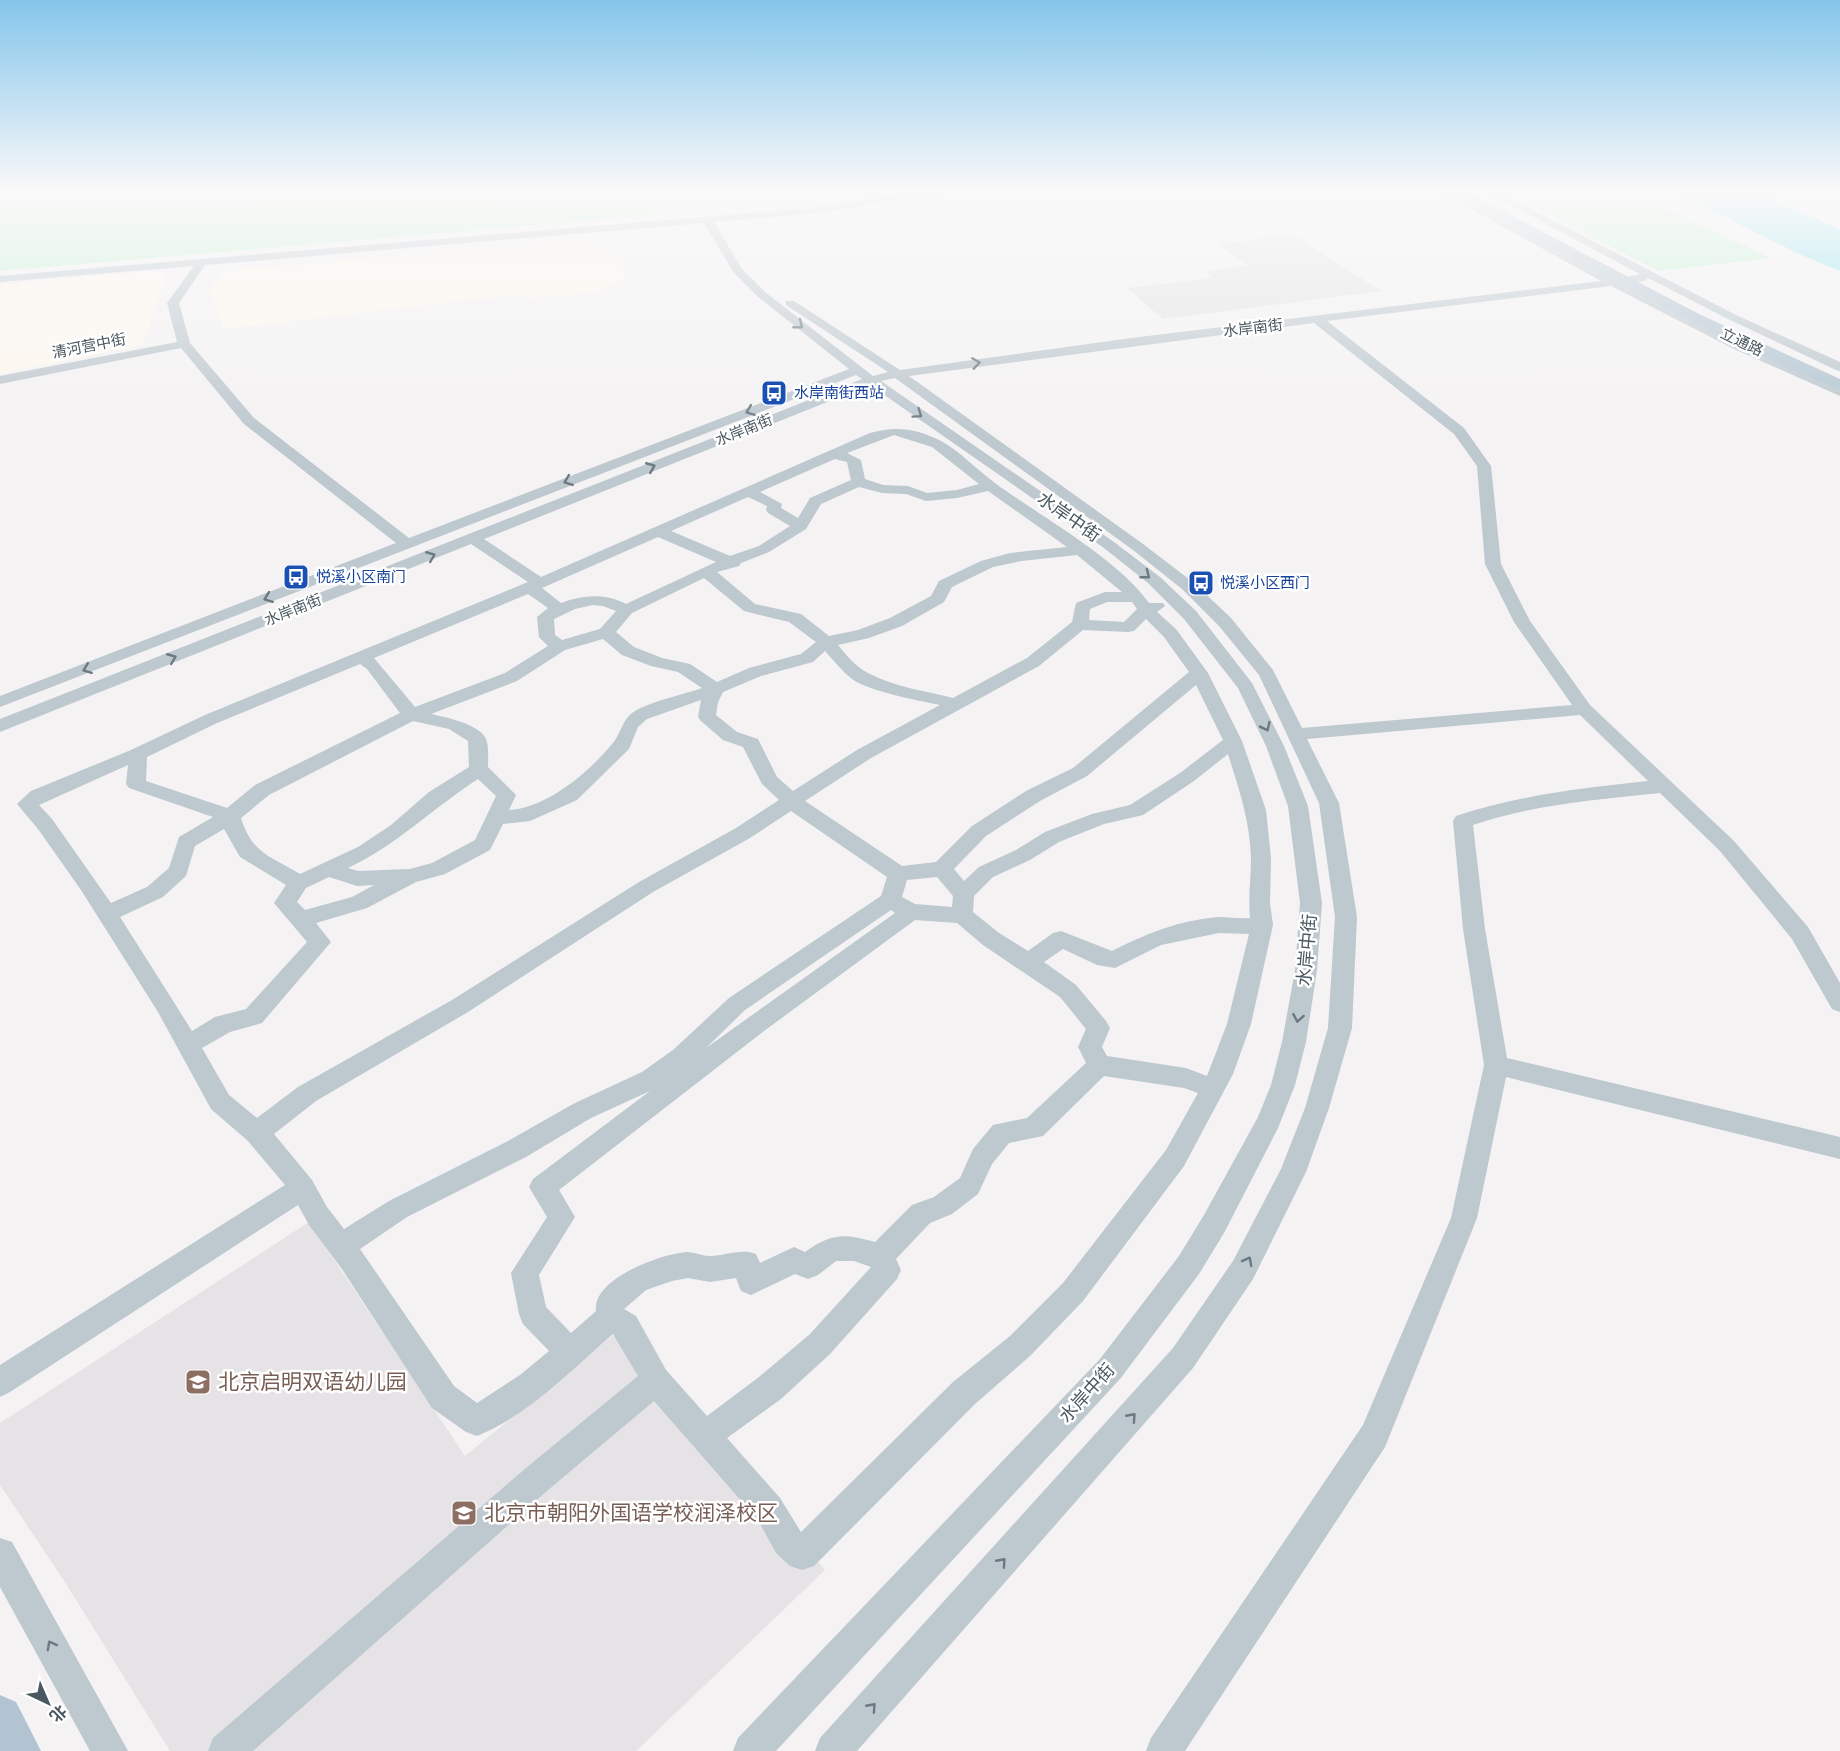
<svg xmlns="http://www.w3.org/2000/svg" width="1840" height="1751" font-family="Jost,'Noto Sans SC',sans-serif">
<rect width="100%" height="100%" fill="#f4f2f2"/>
<path fill="#fdf7ee" d="M 594,238 L 621,262 L 626,278 L 599,291 L 564,296 L 529,298 L 512,295 L 224,329 L 209,291 L 225,271 Z
M 150,271 L 162,273 L 166,278 L 143,345 L 0,374 L 0,285 Z"/>
<path fill="#e5e3e5" d="M 1294,235 L 1381,291 L 1163,319 L 1127,288 L 1212,278 L 1204,271 L 1248,266 L 1218,244 Z
M 309,1222 L 465,1456 L 617,1332 L 825,1570 L 636,1751 L 170,1751 L 63,1579 L 0,1485 L 0,1423 Z"/>
<path fill="#c2f1d1" d="M 0,191 L 665,191 L 675,213 L 0,271 Z
M 738,191 L 898,191 L 862,198 L 747,208 Z
M 1500,191 L 1629,191 L 1771,258 L 1659,271 Z"/>
<path fill="#8ee1ef" d="M 1673,191 L 1752,191 L 1840,229 L 1840,271 L 1799,254 Z"/>
<g fill="none" stroke-linecap="round" stroke-linejoin="round">
<path fill="#bdc8cf" fill-rule="evenodd" d="M 925,191 L 948,191 L 943,194 L 808,214 L 714,222 L 742,269 L 765,292 L 873,376 L 888,372 L 786,305 L 786,301 L 794,301 L 900,370 L 1131,338 L 1601,281 L 1438,191 L 1450,191 L 1614,279 L 1640,274 L 1484,191 L 1496,191 L 1736,315 L 1840,362 L 1840,371 L 1836,370 L 1728,319 L 1648,278 L 1644,281 L 1624,284 L 1743,344 L 1840,387 L 1840,396 L 1734,349 L 1611,286 L 1327,321 L 1464,428 L 1491,466 L 1501,564 L 1530,621 L 1590,705 L 1734,841 L 1808,927 L 1840,983 L 1840,1012 L 1832,1009 L 1792,939 L 1720,851 L 1660,793 C 1597,800 1534,804 1473,825 L 1485,929 L 1507,1058 L 1840,1137 L 1840,1159 L 1506,1077 L 1477,1218 L 1385,1447 L 1185,1751 L 1146,1751 L 1151,1738 L 1363,1425 L 1451,1218 L 1484,1065 L 1463,929 L 1453,821 L 1456,816 C 1519,795 1582,788 1648,781 L 1580,715 L 1307,739 L 1339,803 L 1357,917 L 1352,1028 L 1329,1108 L 1306,1172 L 1253,1279 L 1193,1368 L 857,1751 L 815,1751 L 820,1738 L 1173,1348 L 1233,1261 L 1281,1169 L 1305,1108 L 1328,1028 L 1335,917 L 1319,803 L 1259,675 L 1219,626 L 1182,589 L 1133,550 L 895,378 L 881,381 L 1114,542 L 1160,577 L 1196,611 L 1252,683 L 1284,746 L 1308,806 L 1322,903 L 1317,970 L 1306,1042 L 1295,1085 L 1278,1128 L 1224,1233 L 1199,1274 L 1120,1379 L 776,1751 L 733,1751 L 738,1738 L 1100,1359 L 1179,1256 L 1204,1215 L 1258,1117 L 1271,1085 L 1282,1042 L 1295,970 L 1300,903 L 1288,806 L 1266,746 L 1238,688 L 1184,619 L 1148,583 L 1104,548 L 870,385 L 484,539 L 541,577 L 870,433 C 897,426 915,428 941,441 C 960,451 977,470 995,483 C 1040,516 1118,559 1149,603 L 1163,603 L 1165,606 L 1157,612 L 1176,629 L 1208,673 L 1242,741 L 1266,810 L 1271,858 L 1270,903 L 1273,925 L 1251,1024 L 1233,1074 L 1184,1166 L 1083,1301 L 1030,1356 L 975,1404 L 814,1566 L 802,1570 L 790,1566 L 776,1553 L 758,1520 L 654,1401 L 548,1490 L 253,1751 L 208,1751 L 213,1738 L 526,1468 L 638,1376 L 613,1334 C 571,1370 529,1415 477,1436 L 466,1432 L 432,1408 L 342,1269 L 309,1225 L 298,1205 L 10,1392 L 0,1397 L 0,1365 L 285,1185 L 248,1141 L 211,1109 L 158,1012 L 81,890 L 38,829 L 17,804 L 31,791 L 131,750 L 205,715 L 528,582 L 471,544 L 0,732 L 0,719 L 862,379 L 856,375 L 0,707 L 0,696 L 396,543 L 244,424 L 181,348 L 0,384 L 0,376 L 177,342 L 167,303 L 194,266 L 0,282 L 0,276 L 808,208 ZM 704,223 L 734,273 L 757,296 L 849,369 L 409,538 L 254,418 L 190,343 L 179,303 L 205,265 ZM 1314,323 L 1454,434 L 1477,466 L 1485,564 L 1514,622 L 1572,705 L 1302,728 L 1273,670 L 1231,618 L 1194,583 L 1143,544 L 909,376 ZM 894,435 L 932,447 L 979,484 L 957,490 L 927,493 L 908,486 L 883,485 L 865,479 L 861,460 L 847,453 ZM 835,459 L 847,462 L 851,480 L 810,498 L 798,518 L 781,508 L 782,504 L 760,492 ZM 859,487 L 882,493 L 906,494 L 926,501 L 957,498 L 988,491 L 1067,547 L 1010,553 L 981,561 L 939,581 L 931,596 L 890,618 L 858,630 L 829,636 L 801,614 L 755,604 L 717,572 L 739,566 L 741,563 L 769,552 L 806,529 L 821,504 ZM 748,497 L 767,506 L 766,510 L 768,513 L 790,526 L 759,546 L 730,556 L 671,531 ZM 658,537 L 716,562 L 626,604 C 604,593 584,595 561,603 L 542,588 ZM 1077,555 L 1122,592 L 1105,592 L 1076,603 L 1072,622 L 1027,658 L 953,698 C 926,691 894,687 868,673 C 856,667 846,655 838,645 L 869,638 L 902,626 L 944,602 L 952,587 L 993,567 L 1021,561 ZM 704,578 L 744,611 L 789,622 L 816,642 L 801,654 L 749,668 L 717,682 L 690,664 L 662,658 L 634,647 L 616,632 L 632,613 ZM 528,594 L 548,608 L 537,617 L 539,637 L 548,646 L 505,673 L 415,707 L 374,658 ZM 1107,602 L 1132,602 L 1137,609 L 1124,622 L 1089,620 L 1090,609 ZM 593,605 L 603,606 L 616,611 L 600,629 L 562,640 L 555,635 L 554,619 L 575,609 ZM 1146,619 L 1164,637 L 1189,672 L 1073,768 L 1026,791 L 972,826 L 936,862 L 902,866 L 805,801 L 871,758 L 1039,666 L 1083,630 L 1128,632 L 1134,631 ZM 603,639 L 622,655 L 651,666 L 678,672 L 702,688 C 685,694 645,703 632,713 C 621,722 621,734 612,744 C 589,772 547,808 509,810 L 516,795 L 488,767 C 488,759 489,746 486,739 C 480,724 444,717 431,714 L 517,681 L 565,650 ZM 825,651 C 834,661 842,671 852,679 C 871,692 916,700 940,705 L 857,750 L 793,791 L 777,777 L 758,739 L 737,732 L 716,715 L 718,702 L 723,692 L 761,676 L 813,662 ZM 360,664 L 367,669 L 400,713 L 255,785 L 227,808 L 146,781 L 147,757 L 217,723 ZM 1196,685 L 1223,740 L 1180,773 L 1130,805 L 1092,814 L 1045,832 L 1016,850 L 979,867 L 964,881 L 954,869 L 986,836 L 1040,801 L 1087,776 ZM 701,700 L 698,717 L 701,721 L 723,740 L 743,747 L 762,784 L 779,800 L 736,828 L 639,882 L 452,1000 L 298,1087 L 257,1118 L 229,1095 L 202,1048 L 230,1032 L 262,1023 L 331,942 L 316,923 L 367,908 L 416,882 L 445,874 L 490,850 L 503,824 L 530,821 L 577,800 L 629,749 L 638,727 L 647,719 ZM 413,721 L 449,729 L 468,741 L 469,767 L 429,792 L 391,825 L 358,847 L 300,874 C 271,856 252,854 241,818 L 269,795 ZM 1228,754 C 1239,789 1250,821 1251,858 C 1251,878 1248,898 1250,918 C 1239,919 1228,917 1218,917 C 1180,920 1145,934 1112,951 L 1061,931 L 1053,933 L 1028,951 L 999,933 L 973,912 L 974,896 L 993,877 L 1030,860 L 1059,842 L 1104,824 L 1143,815 L 1194,781 ZM 128,765 L 126,784 L 129,788 L 213,817 L 179,837 L 169,868 L 147,887 L 111,903 L 52,819 L 39,805 ZM 478,779 L 496,796 L 475,840 L 432,863 L 410,869 L 358,871 L 348,868 C 397,845 433,808 478,779 ZM 791,811 L 887,877 L 881,896 L 729,998 L 673,1050 L 642,1072 L 573,1104 L 508,1141 L 389,1201 L 344,1229 L 327,1207 L 312,1180 L 274,1134 L 316,1101 L 468,1012 L 653,892 L 750,838 ZM 224,829 L 240,857 L 286,885 L 274,903 L 307,942 L 246,1009 L 215,1017 L 192,1031 L 120,917 L 163,897 L 186,876 L 195,846 ZM 329,877 L 357,886 L 374,885 L 352,897 L 305,910 L 297,902 L 306,888 ZM 937,877 L 953,896 L 952,907 L 915,904 L 902,897 L 907,880 ZM 891,910 L 895,913 L 706,1048 L 745,1010 ZM 915,920 L 957,923 L 983,945 L 1060,997 L 1086,1029 L 1078,1047 L 1086,1063 L 1027,1118 L 993,1125 L 973,1149 L 960,1178 L 934,1197 L 912,1205 L 875,1242 C 845,1233 831,1233 805,1252 L 794,1247 L 760,1263 L 756,1254 C 740,1248 726,1256 710,1256 C 702,1256 694,1252 687,1252 C 660,1254 592,1279 596,1311 L 571,1333 L 546,1307 L 539,1275 L 575,1217 L 559,1190 L 764,1031 ZM 1219,933 L 1249,934 L 1227,1024 L 1207,1076 L 1186,1068 L 1107,1056 L 1102,1047 L 1110,1028 L 1106,1021 L 1076,985 L 1044,962 L 1063,949 L 1097,965 L 1115,968 L 1161,945 ZM 1104,1076 L 1184,1088 L 1198,1093 L 1166,1150 L 1063,1283 L 1010,1336 L 953,1382 L 801,1532 L 780,1498 L 727,1438 L 781,1399 L 830,1354 L 897,1279 L 901,1270 L 896,1259 L 930,1223 L 952,1214 L 978,1194 L 992,1164 L 1009,1143 L 1043,1136 ZM 650,1091 L 533,1179 L 529,1187 L 547,1217 L 511,1273 L 519,1314 L 523,1324 L 549,1351 L 520,1375 L 477,1403 L 454,1386 L 360,1249 L 407,1217 L 526,1157 L 591,1118 ZM 836,1261 L 854,1261 L 871,1267 L 810,1334 L 759,1377 L 707,1416 L 666,1370 L 636,1316 L 624,1309 L 646,1290 L 672,1281 L 688,1278 L 710,1282 L 736,1278 L 741,1291 L 751,1295 L 795,1274 L 808,1279 L 818,1275 Z
M 0,1538 L 12,1542 L 128,1751 L 90,1751 L 0,1587 Z"/>
<path fill="#b2c4d1" fill-rule="evenodd" d="M 1450,191 L 1465,191 L 1699,314 L 1840,379 L 1840,390 L 1785,367 L 1689,320 L 1546,245 Z
M 0,1695 L 16,1702 L 41,1751 L 0,1751 Z"/>
</g>
<defs><path id="oneway-chevron" d="M-2-3.5L2.5 0L-2 3.5" fill="none" stroke-width="1.6" stroke-linecap="round" stroke-linejoin="round" transform="scale(1.5)"/></defs>
<g stroke="#6c7981">
<use href="#oneway-chevron" transform="translate(799 325) rotate(39)"/>
<use href="#oneway-chevron" transform="translate(976 363) rotate(-8)"/>
<use href="#oneway-chevron" transform="translate(750 411) rotate(159)"/>
<use href="#oneway-chevron" transform="translate(918 414) rotate(35)"/>
<use href="#oneway-chevron" transform="translate(651 467) rotate(-22)"/>
<use href="#oneway-chevron" transform="translate(568 481) rotate(159)"/>
<use href="#oneway-chevron" transform="translate(431 556) rotate(-22)"/>
<use href="#oneway-chevron" transform="translate(1146 575) rotate(38)"/>
<use href="#oneway-chevron" transform="translate(268 598) rotate(159)"/>
<use href="#oneway-chevron" transform="translate(172 658) rotate(-22)"/>
<use href="#oneway-chevron" transform="translate(87 669) rotate(159)"/>
<use href="#oneway-chevron" transform="translate(1266 727) rotate(64)"/>
<use href="#oneway-chevron" transform="translate(1298 1018) rotate(100)"/>
<use href="#oneway-chevron" transform="translate(1248 1261) rotate(-62)"/>
<use href="#oneway-chevron" transform="translate(1132 1417) rotate(-48)"/>
<use href="#oneway-chevron" transform="translate(1002 1562) rotate(-48)"/>
<use href="#oneway-chevron" transform="translate(51 1645) rotate(-119)"/>
<use href="#oneway-chevron" transform="translate(872 1707) rotate(-48)"/>
</g>
<linearGradient id="sky" x2="0" y2="1"><stop stop-color="#84c6eb"/><stop offset="0.44" stop-color="#faf9f9"/><stop offset="1" stop-color="#faf9f9" stop-opacity="0"/></linearGradient>
<rect width="1840" height="436" fill="url(#sky)"/>
<defs>
<g id="bus-square" transform="scale(1.35)"><rect x="-9" y="-9" width="18" height="18" rx="4" fill="#1a4fb4" stroke="#fff"/><path d="M-5-6H5V4H4V6H2V4H-2V6H-4V4H-5ZM-3.5-4V0h7V-4ZM-3.5 1.2v1.5H-2V1.2ZM2 1.2v1.5H3.5V1.2Z" fill="#fff"/></g>
<g id="school-square" transform="scale(1.35)"><rect x="-9" y="-9" width="18" height="18" rx="4" fill="#8d6e63" stroke="#fff"/><path d="M0-5L7-2L0 1L-7-2ZM-4 1L0 2.5L4 1V4Q0 6-4 4Z" fill="#fff"/></g>
</defs>
<g fill-rule="evenodd">
<use href="#bus-square" x="774" y="393"/>
<use href="#bus-square" x="296" y="577"/>
<use href="#bus-square" x="1201" y="583"/>
<use href="#school-square" x="198" y="1382"/>
<use href="#school-square" x="464" y="1513"/>
</g>
<g text-anchor="middle" dominant-baseline="central" stroke-width="5" stroke-linejoin="round" paint-order="stroke">
<g font-size="15" fill="#495760" stroke="#fff">
<text transform="translate(1253 328) rotate(-7)">水岸南街</text>
<text transform="translate(1742 342) rotate(26)">立通路</text>
<text transform="translate(89 346) rotate(-11)">清河营中街</text>
<text transform="translate(744 430) rotate(-22)">水岸南街</text>
<text transform="translate(293 610) rotate(-22)">水岸南街</text>
</g>
<g font-size="15" fill="#164399" stroke="#fff" text-anchor="start">
<text x="794" y="393">水岸南街西站</text>
<text x="316" y="577">悦溪小区南门</text>
<text x="1220" y="583">悦溪小区西门</text>
</g>
<g font-size="18" fill="#495760" stroke="#fff">
<text transform="translate(1069 517) rotate(35)">水岸中街</text>
<text transform="translate(1307 950) rotate(-85)">水岸中街</text>
<text transform="translate(1087 1393) rotate(-48)">水岸中街</text>
</g>
<g font-size="21" fill="#785e54" stroke="#fff" text-anchor="start">
<text x="218" y="1382">北京启明双语幼儿园</text>
<text x="484" y="1513">北京市朝阳外国语学校润泽校区</text>
</g>
</g>
<g transform="translate(48 1703) rotate(136)" stroke="#ffffff" stroke-width="4.5" paint-order="stroke">
<path d="M0-4.5L10 22L0 15L-10 22Z" fill="#495760"/>
<text y="-9" font-size="16" font-weight="bold" text-anchor="middle" fill="#495760">北</text>
</g>
</svg>
